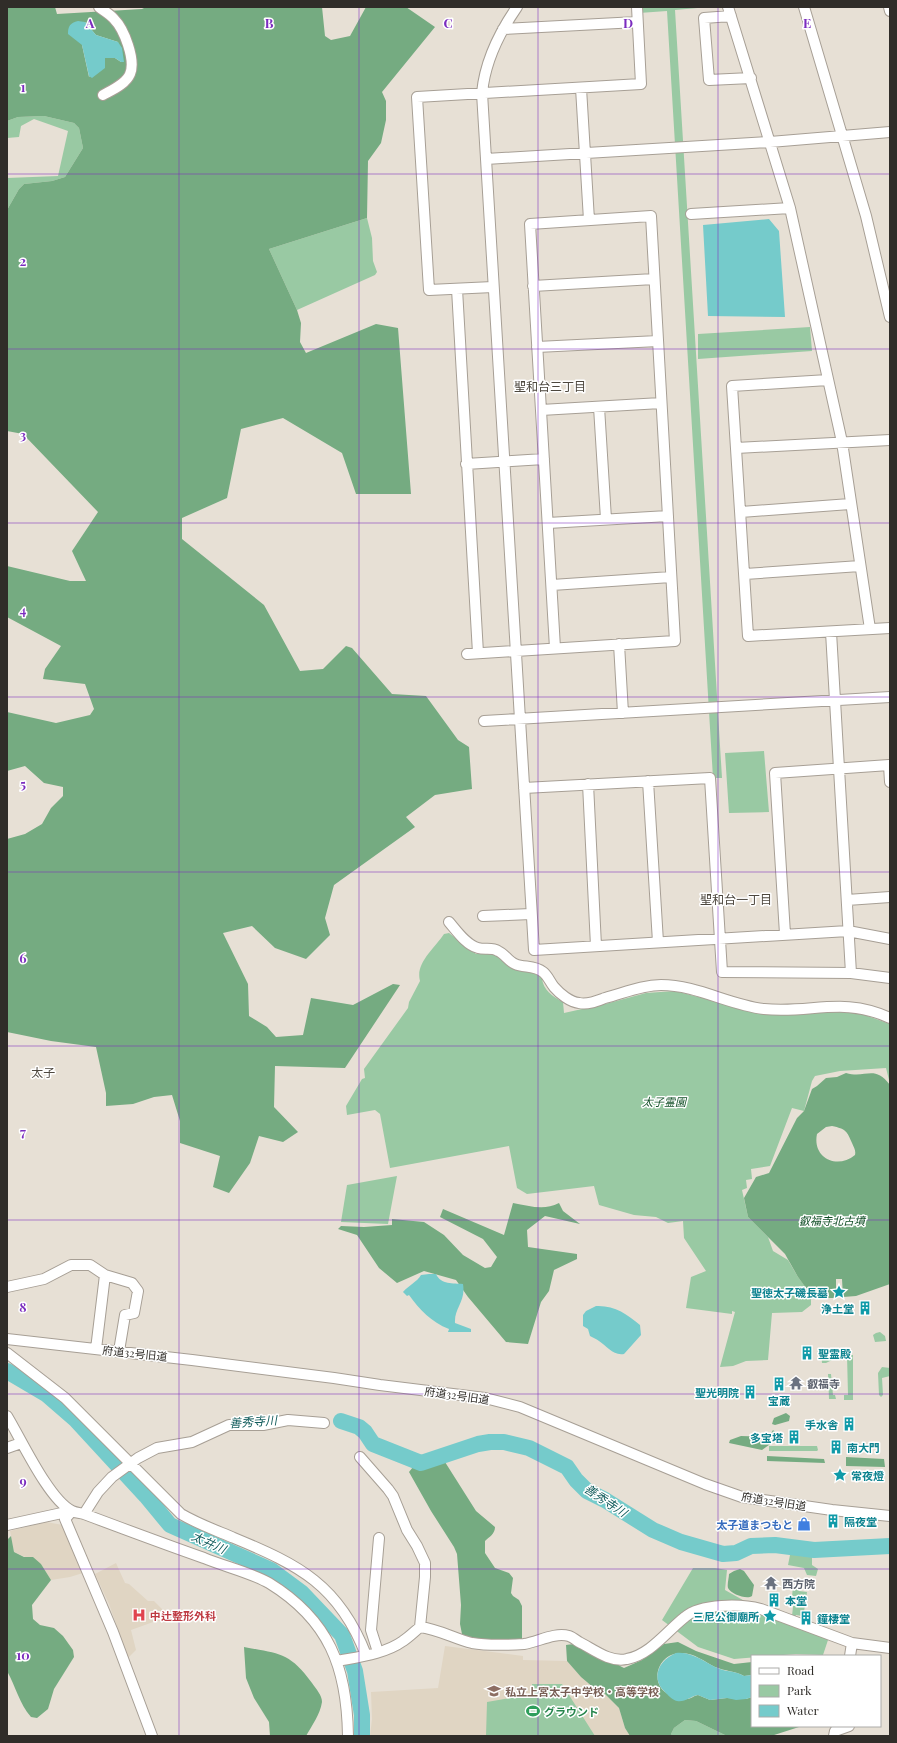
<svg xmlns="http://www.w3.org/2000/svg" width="897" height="1743" font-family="'Playfair Display','Noto Sans JP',serif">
<rect width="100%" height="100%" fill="#e7e0d5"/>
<path fill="#e0d5c3" d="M 46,1522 L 63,1525 L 86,1572 L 70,1577 L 51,1580 L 41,1564 L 14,1552 L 10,1531 Z
M 116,1563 L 125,1583 L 129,1584 L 148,1601 L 154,1601 L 163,1610 L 167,1621 L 156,1621 L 131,1630 L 136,1650 L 128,1658 L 109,1604 L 95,1574 Z
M 445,1646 L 523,1656 L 523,1660 L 567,1661 L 581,1677 L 594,1688 L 600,1689 L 619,1708 L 625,1728 L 630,1736 L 370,1736 L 372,1719 L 371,1692 L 438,1688 Z"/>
<path fill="#99c9a3" d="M 639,7 L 709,7 L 675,10 L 722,778 L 713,778 L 667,11 L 639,13 Z
M 44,116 L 74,123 L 79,128 L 83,148 L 65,177 L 52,181 L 24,184 L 19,189 L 7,210 L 7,178 L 58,176 L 68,131 L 34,119 L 21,126 L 19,137 L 7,138 L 7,121 L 18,117 Z
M 367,218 L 372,238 L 373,261 L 377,272 L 375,275 L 297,310 L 269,249 Z
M 810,327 L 812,351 L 698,359 L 698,334 Z
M 764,751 L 769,812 L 729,813 L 725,753 Z
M 449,933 L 476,954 C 481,953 488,951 492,953 C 499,956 503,963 509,966 C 520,971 532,970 542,978 C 543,990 552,996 563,1002 L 564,1013 L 609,1003 L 646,993 L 675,991 L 714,1001 L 859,1013 L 890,1024 L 890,1084 L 886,1068 L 840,1071 L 815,1076 L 812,1081 L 804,1111 L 792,1108 L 770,1166 L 751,1169 L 752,1179 L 746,1180 L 747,1188 L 742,1190 L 748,1217 L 768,1237 L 773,1251 L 788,1260 L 798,1277 L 811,1294 L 811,1305 L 802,1312 L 772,1313 L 768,1360 L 746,1361 L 733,1366 L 720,1367 L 735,1312 L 732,1311 L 732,1314 L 686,1308 L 691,1277 L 706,1271 L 684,1238 L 683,1221 L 668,1223 L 656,1217 L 634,1215 L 599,1205 L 594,1186 L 527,1194 L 517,1188 L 509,1146 L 390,1168 L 380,1114 L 375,1110 L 347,1115 L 346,1106 L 362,1079 L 365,1078 L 364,1069 L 408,1008 L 409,1002 L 420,981 C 415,963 435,948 444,934 Z
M 397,1176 L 388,1224 L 341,1222 L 347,1185 Z
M 880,1332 L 885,1336 L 886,1341 L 875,1342 L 873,1335 L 876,1333 Z
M 833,1350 L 835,1351 L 834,1359 L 826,1363 L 822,1363 L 821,1352 Z
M 847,1355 L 853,1355 L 853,1400 L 844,1400 L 844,1395 L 848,1395 Z
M 882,1367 L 890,1368 L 890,1376 L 882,1378 L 883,1395 L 881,1397 L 879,1395 L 878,1373 Z
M 828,1374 L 831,1374 L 833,1395 L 835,1395 L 836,1399 L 829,1399 Z
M 769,1446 L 817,1446 L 818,1450 L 817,1451 L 769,1451 Z
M 791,1550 L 812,1554 L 812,1565 L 818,1569 L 816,1576 L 807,1575 L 804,1568 L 788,1565 Z
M 693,1568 L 715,1568 L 727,1570 L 725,1590 L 750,1604 L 829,1637 L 823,1655 L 796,1654 L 734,1659 L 698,1647 L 662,1620 Z
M 793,1586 L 799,1587 L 799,1591 L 807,1592 L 804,1612 L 802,1612 L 802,1616 L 796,1615 L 795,1617 L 792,1616 L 794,1598 L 792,1597 Z
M 532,1684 L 562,1684 L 595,1736 L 486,1736 L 487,1702 L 532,1694 Z
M 685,1720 L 696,1721 L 727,1736 L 673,1736 L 671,1734 L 674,1728 Z"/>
<path fill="#75ab81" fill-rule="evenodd" d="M 7,7 L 55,7 L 57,14 L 142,9 L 146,7 L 322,7 L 325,36 L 331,40 L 350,36 L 366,7 L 406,7 L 435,27 L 382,92 L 386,101 L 386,120 L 381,143 L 368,161 L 367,218 L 269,249 L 297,310 L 301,323 L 300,342 L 306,353 L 376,324 L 398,328 L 411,494 L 356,494 L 342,453 L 283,418 L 241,429 L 227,498 L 182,518 L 182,539 L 264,605 L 300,671 L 323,669 L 346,646 L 352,648 L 392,694 L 426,696 L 458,740 L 469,747 L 472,789 L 435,795 L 406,817 L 415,827 L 334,885 L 325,918 L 330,935 L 306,959 L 275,948 L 252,926 L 223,933 L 248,984 L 249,1016 L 267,1027 L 276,1037 L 303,1035 L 311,998 L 353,1005 L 393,984 L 400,985 L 345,1068 L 275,1066 L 274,1107 L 298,1132 L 283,1142 L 259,1136 L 250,1163 L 229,1193 L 213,1187 L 220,1156 L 180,1143 L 180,1121 L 172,1095 L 154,1097 L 133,1104 L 106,1106 L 106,1093 L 96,1047 L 51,1041 L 7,1032 L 7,839 L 25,834 L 42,824 L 51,808 L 63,796 L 63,787 L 44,783 L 25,766 L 7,771 L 7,712 L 56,723 L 90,715 L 94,709 L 85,684 L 43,679 L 45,669 L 61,646 L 7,617 L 7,566 L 70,581 L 86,581 L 72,551 L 98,512 L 23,434 L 7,431 L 7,210 L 19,189 L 24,184 L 52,181 L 65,177 L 83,148 L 79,128 L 74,123 L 44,116 L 18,117 L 7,121 ZM 85,22 L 96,35 L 118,42 L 121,62 L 115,58 L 105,58 L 89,77 L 82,45 Z
M 846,1073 C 866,1079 874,1064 890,1085 L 890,1284 L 856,1296 L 843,1297 L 842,1279 L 836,1279 L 836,1298 L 823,1298 L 812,1296 L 798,1277 L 785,1254 L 748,1217 L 744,1198 L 756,1177 L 769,1173 L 797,1118 L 804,1111 L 812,1089 L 817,1086 L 826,1078 L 837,1077 ZM 832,1126 C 846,1129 847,1131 852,1143 C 854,1148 856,1150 855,1155 C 837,1170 812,1158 817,1134 L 826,1127 Z
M 513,1203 C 530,1206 544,1211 559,1203 L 563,1211 L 580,1224 L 545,1216 L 527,1230 L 528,1247 L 577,1254 L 577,1259 L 554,1270 L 549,1291 L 541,1302 L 528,1344 L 506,1342 L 468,1297 L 456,1280 L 424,1271 L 397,1283 L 379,1268 L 357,1235 L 338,1229 L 341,1226 L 364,1227 L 392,1225 L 392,1219 L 424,1222 L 444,1235 L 463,1255 L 485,1268 L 491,1267 L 497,1257 L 483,1239 L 440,1217 L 443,1209 L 504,1235 Z
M 786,1413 L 790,1416 L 789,1421 L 775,1425 L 772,1424 L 774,1418 Z
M 773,1430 L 777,1434 L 773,1442 L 762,1450 L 729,1443 L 730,1440 L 741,1436 L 769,1437 Z
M 767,1456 L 824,1459 L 825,1463 L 767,1461 Z
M 846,1457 L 884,1459 L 885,1467 L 846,1466 Z
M 431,1462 L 445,1462 L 476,1511 L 495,1527 C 495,1534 489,1537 485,1541 L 485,1553 L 495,1568 L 509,1573 L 513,1578 L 511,1593 L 513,1596 L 519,1600 L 522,1606 L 522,1642 L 468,1638 L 462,1634 L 460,1624 L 461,1605 L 457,1554 L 454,1547 L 431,1511 L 409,1472 L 413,1467 Z
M 11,1536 L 14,1552 L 24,1557 L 33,1557 L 41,1564 L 51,1580 L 32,1605 L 33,1619 L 40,1625 L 54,1628 L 63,1636 L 73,1650 L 74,1657 L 54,1689 L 48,1709 L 37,1718 L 31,1717 C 19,1703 16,1687 7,1671 L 7,1540 Z
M 740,1569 L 744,1571 L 754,1585 L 752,1596 C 747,1600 731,1594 728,1588 C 727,1584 729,1578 729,1574 L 734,1571 Z
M 678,1642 L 696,1651 L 734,1664 L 752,1662 L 752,1675 L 744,1676 C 735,1671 725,1671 715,1667 C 705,1662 694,1653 682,1653 C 656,1652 646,1689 675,1697 C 678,1698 684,1700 687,1699 C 691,1699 693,1696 698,1695 L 710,1700 L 727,1698 L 746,1699 L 752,1697 L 752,1726 L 828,1726 L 799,1727 L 771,1736 L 727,1736 L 696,1721 L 685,1720 L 674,1728 L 671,1734 L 673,1736 L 630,1736 L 625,1728 L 619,1708 L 600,1689 L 594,1688 L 581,1677 L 567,1661 L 566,1645 C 586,1640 607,1659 624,1668 L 642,1660 L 664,1644 Z
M 244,1647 C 280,1654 289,1652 312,1683 C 316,1689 322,1695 322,1702 C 320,1715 312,1725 306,1736 L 270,1736 L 269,1722 L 254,1698 L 246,1678 Z"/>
<path fill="#75cbcb" d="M 78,21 L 85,22 L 96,35 L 118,42 L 122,48 L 124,62 L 121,62 L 115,58 L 105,58 L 105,68 L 92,78 L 89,76 L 82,45 L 68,34 C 68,26 70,23 78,21 Z
M 769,219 L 779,231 L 785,317 L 708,316 L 703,225 Z
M 429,1274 L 436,1274 C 441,1285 453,1283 463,1284 C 466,1302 454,1308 455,1323 L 471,1329 L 471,1332 L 448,1332 L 449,1329 C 431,1322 420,1310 409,1295 L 407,1296 L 403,1292 C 409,1285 417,1282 421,1275 Z
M 596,1306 C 614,1305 627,1314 640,1325 L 641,1335 L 624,1354 C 613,1356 607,1346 599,1341 C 597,1339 593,1338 590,1336 L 588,1329 L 583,1326 L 583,1315 L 586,1311 Z
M 676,1653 C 693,1651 706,1664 720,1669 C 728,1672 736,1671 744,1676 L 752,1675 L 752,1697 L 746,1699 L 736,1700 L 727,1698 L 710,1700 L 698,1695 C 691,1696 684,1703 677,1701 C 672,1700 668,1695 665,1692 C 650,1678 659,1660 676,1653 Z"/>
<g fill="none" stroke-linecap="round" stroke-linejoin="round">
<path stroke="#75cbcb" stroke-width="16" d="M 7,1371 L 46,1394 L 76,1420 L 146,1496 L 170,1525 L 271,1570 L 302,1593 L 342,1635 L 355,1671 L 362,1715 L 362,1736
M 341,1421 L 359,1427 L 365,1432 L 373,1444 L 421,1463 L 478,1444 L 490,1442 L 504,1442 L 529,1448 L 567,1467 L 576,1480 L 587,1491 L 605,1500 L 653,1530 L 681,1542 L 723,1554 L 736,1553 L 751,1546 L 775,1545 L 814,1550 L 890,1546"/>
<g stroke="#a79f95" stroke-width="12">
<path id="minor" d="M 99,7 C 104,11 110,14 114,19 C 124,29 136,60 130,74 C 126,84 112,90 103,95
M 517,7 C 499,33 485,61 482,93 L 534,950 L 848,931 L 890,939
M 728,7 L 790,208 L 842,442 L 870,629
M 804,7 L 866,216 L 890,317
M 889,7 L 890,11
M 731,16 L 704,18 L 709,80 L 751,78
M 503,29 L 637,22
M 581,88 L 589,220
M 486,159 L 770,142 L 890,132
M 691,214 L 790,208
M 533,286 L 654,279
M 493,287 L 429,290 L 417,97 L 641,84 L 637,7
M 457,289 L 478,653
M 537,347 L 658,341
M 828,380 L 732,386 L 748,636 L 890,628
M 599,407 L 606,519
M 541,410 L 661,403
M 736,448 L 890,440
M 466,464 L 544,459
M 741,512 L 850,504
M 548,523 L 668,516
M 745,574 L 860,566
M 552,585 L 671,577
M 831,632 L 851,973
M 619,644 L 623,713
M 467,654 L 675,641 L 651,216 L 530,224 L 555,648
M 484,721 L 890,697
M 648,781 L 658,942
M 588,784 L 596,946
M 524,788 L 710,778 L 722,972 L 851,973 L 890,978
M 847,900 L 890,897
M 483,916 L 531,914
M 449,922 C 456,930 466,945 478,948 C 485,950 492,947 498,951 C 505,954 508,961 515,964 C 524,968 534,965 543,972 C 548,976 550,982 554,987 C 560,994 570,1002 579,1003 C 588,1005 597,1001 605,998 C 624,993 642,985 661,985 C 697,985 729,1005 764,1009 C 811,1014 843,996 890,1018
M 785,934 L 775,773 L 889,765 L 890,782
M 7,1287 L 44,1279 L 71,1265 L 90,1265 L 105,1275 L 132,1283 L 138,1291 L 134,1313 L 125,1315 L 119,1351
M 7,1339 L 192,1360 L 334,1378 L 380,1385 L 485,1398 L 520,1407 L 705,1484 L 742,1497 L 832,1510 L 890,1516
M 96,1349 L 105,1275
M 7,1353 L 65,1398 L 181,1514 C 198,1524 215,1530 234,1538 C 299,1565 339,1585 366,1655
M 7,1416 C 21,1439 49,1500 72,1511 C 76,1513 81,1513 84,1514 C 124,1529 164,1544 204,1558 C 223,1566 252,1573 269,1583 C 329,1620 347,1667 348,1736
M 7,1448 L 21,1443
M 360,1457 L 388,1489 L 393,1496 L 407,1530 L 417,1546 L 425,1563 L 425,1577 L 420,1627
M 72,1511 L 65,1519 L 113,1632 L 152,1736
M 84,1514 L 98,1492 L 112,1477 L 138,1458 L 157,1448 L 192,1442 L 229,1425 L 263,1425 L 288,1420 L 324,1423
M 7,1525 L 71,1511
M 378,1652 L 371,1630 L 379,1538
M 850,1656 L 852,1643
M 337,1661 C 358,1657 385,1654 403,1641 C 409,1637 414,1632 420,1627 C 438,1629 455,1639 472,1643 C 489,1646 507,1645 524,1644 C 538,1642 554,1632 569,1636 C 572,1637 576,1640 579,1642 C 593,1649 610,1663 627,1659 C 650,1655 667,1631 685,1617 C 701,1603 742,1604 761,1609 L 852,1643 L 890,1648
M 834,1736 L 835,1731 L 849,1726"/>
</g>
<use href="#minor" stroke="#fff" stroke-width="10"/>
</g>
<path fill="none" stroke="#7b2cbf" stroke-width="1" stroke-opacity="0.55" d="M 179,7 L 179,1736M 359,7 L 359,1736M 538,7 L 538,1736M 718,7 L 718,1736M 7,174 L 890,174M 7,349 L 890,349M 7,523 L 890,523M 7,697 L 890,697M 7,872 L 890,872M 7,1046 L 890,1046M 7,1220 L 890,1220M 7,1394 L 890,1394M 7,1569 L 890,1569"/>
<defs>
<g id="sight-bare" transform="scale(1.08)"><path d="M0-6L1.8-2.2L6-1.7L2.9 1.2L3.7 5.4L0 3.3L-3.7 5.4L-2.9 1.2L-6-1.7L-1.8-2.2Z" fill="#0f9aa8" stroke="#fff" stroke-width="2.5" paint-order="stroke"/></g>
<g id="building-bare" transform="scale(1.08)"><path d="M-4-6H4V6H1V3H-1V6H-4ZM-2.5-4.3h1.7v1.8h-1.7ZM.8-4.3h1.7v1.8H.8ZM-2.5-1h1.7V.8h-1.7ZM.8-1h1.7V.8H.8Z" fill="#0f9aa8" stroke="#fff" stroke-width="2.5" paint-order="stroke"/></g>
<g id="temple-bare" transform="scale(1.08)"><path d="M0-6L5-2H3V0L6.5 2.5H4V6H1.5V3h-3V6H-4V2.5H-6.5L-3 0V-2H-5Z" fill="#6b7280" stroke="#fff" stroke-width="2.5" paint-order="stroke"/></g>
<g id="shop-bare" transform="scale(1.08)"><path d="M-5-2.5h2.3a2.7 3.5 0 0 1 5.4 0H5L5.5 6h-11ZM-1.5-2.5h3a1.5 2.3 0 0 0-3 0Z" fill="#3f7fe0" stroke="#fff" stroke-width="2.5" paint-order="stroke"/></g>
<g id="hospital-bare" transform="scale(1.08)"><path d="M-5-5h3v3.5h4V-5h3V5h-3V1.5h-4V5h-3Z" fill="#e0444e" stroke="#fff" stroke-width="2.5" paint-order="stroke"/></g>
<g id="school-bare" transform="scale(1.08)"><path d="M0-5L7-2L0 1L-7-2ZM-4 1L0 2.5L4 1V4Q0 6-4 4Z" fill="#8d6e63" stroke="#fff" stroke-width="2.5" paint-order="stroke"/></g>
<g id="stadium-bare" transform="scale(1.08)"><path d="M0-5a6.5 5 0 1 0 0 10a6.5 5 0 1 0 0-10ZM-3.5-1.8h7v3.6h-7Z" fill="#2e9e5b" stroke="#fff" stroke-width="2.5" paint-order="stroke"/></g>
</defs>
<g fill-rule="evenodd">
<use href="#sight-bare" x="839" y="1292"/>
<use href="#building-bare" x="865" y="1308"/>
<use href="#building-bare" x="807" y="1353"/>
<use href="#temple-bare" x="796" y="1383"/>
<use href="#building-bare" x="779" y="1384"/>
<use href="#building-bare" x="750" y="1392"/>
<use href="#building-bare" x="849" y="1424"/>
<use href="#building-bare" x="794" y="1437"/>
<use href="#building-bare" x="836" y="1447"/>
<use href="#sight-bare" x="840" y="1475"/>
<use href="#building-bare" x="833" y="1521"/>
<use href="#shop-bare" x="804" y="1524"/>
<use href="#temple-bare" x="771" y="1583"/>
<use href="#building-bare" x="774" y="1600"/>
<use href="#hospital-bare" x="139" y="1615"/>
<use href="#sight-bare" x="770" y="1616"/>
<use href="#building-bare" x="806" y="1618"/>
<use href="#school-bare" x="494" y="1691"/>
<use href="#stadium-bare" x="533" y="1711"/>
</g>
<g text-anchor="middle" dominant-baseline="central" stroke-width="3" stroke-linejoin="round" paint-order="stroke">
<g font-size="11" font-style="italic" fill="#124f27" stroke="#fff">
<text x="664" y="1101">太子霊園</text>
<text x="832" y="1220">叡福寺北古墳</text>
</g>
<g font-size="11" font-weight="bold" fill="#0d838f" stroke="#fff" text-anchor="end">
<text x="828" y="1292">聖徳太子磯長墓</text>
<text x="854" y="1308">浄土堂</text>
<text x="818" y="1353" text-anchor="start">聖霊殿</text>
<text x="739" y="1392">聖光明院</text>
<text x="779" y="1400" text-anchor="middle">宝蔵</text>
<text x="838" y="1424">手水舎</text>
<text x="783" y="1437">多宝塔</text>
<text x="847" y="1447" text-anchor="start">南大門</text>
<text x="851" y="1475" text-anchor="start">常夜燈</text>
<text x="844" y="1521" text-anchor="start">隔夜堂</text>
<text x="785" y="1600" text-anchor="start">本堂</text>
<text x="759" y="1616">三尼公御廟所</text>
<text x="817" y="1618" text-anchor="start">鐘棲堂</text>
</g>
<g font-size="11" fill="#302d29" stroke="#fff">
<text transform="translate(135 1353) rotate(6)">府道32号旧道</text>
<text transform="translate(457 1395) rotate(8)">府道32号旧道</text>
<text transform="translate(774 1501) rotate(9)">府道32号旧道</text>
</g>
<g font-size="11" font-weight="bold" fill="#5b616d" stroke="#fff" text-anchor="start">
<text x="807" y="1383">叡福寺</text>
<text x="782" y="1583">西方院</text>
</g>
<g font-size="11" font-weight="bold" fill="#366cbe" stroke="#fff" text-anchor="end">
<text x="793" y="1524">太子道まつもと</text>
</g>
<g font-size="11" font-weight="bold" fill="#be3a42" stroke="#fff" text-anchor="start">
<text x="150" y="1615">中辻整形外科</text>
</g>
<g font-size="11" font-weight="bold" fill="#785e54" stroke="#fff" text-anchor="start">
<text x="505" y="1691">私立上宮太子中学校・高等学校</text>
</g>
<g font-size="11" font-weight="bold" fill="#27864d" stroke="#fff" text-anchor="start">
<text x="544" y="1711">グラウンド</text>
</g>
<g font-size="12" fill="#4d473e" stroke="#fff">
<text x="550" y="386">聖和台三丁目</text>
<text x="736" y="899">聖和台一丁目</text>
<text x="43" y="1072">太子</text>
</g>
<g font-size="12" font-style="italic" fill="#135d5d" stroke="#fff">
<text transform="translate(253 1421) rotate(-4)">善秀寺川</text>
<text transform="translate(606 1500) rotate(34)">善秀寺川</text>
<text transform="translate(209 1542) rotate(24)">太井川</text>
</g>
</g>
<g font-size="13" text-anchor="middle" font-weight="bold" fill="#7b2cbf" stroke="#fff" stroke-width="3" stroke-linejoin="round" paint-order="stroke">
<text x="90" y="28">A</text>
<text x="269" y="28">B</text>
<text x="448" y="28">C</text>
<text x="628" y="28">D</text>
<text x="807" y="28">E</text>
<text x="23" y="92">1</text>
<text x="23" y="266">2</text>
<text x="23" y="440">3</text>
<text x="23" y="615">4</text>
<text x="23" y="789">5</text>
<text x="23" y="963">6</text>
<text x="23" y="1137">7</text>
<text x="23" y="1312">8</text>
<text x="23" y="1486">9</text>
<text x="23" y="1660">10</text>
</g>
<rect width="897" height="1743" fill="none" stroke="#302d29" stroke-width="16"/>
<rect x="751" y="1655" width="130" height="72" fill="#ffffff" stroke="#acaba9"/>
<rect x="759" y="1668" width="20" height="6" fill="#ffffff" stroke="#acaba9"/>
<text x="787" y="1675" font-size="12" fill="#302d29">Road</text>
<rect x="759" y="1685" width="20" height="12" fill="#99c9a3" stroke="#acaba9"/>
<text x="787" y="1695" font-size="12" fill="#302d29">Park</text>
<rect x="759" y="1705" width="20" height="12" fill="#75cbcb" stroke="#acaba9"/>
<text x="787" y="1715" font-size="12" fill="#302d29">Water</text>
</svg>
